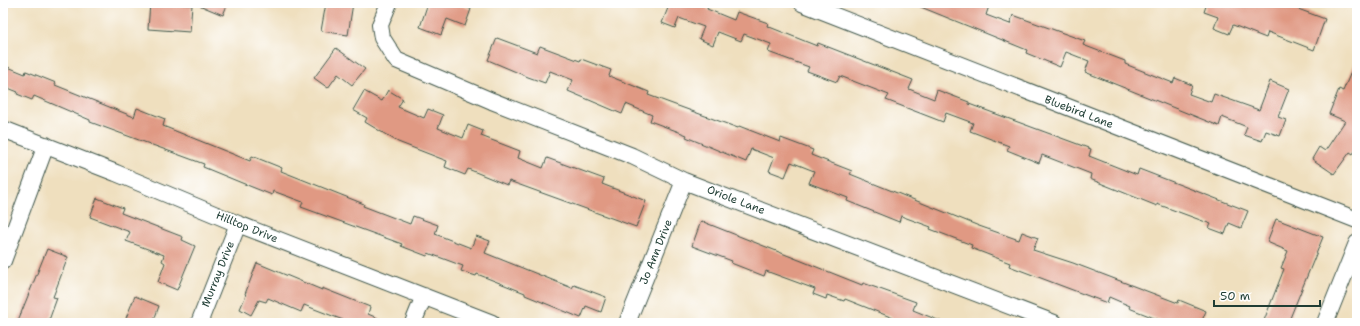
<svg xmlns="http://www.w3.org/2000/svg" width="1360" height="326" font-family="'Shantell Sans',sans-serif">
<rect width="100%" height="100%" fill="#fff"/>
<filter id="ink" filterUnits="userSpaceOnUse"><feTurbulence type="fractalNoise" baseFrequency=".025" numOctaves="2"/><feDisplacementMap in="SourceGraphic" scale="8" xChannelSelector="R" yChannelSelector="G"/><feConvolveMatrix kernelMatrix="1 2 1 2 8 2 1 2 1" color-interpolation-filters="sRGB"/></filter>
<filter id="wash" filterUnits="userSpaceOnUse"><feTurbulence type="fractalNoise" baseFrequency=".012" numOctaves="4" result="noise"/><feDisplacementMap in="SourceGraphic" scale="16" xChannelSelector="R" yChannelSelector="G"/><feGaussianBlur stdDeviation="0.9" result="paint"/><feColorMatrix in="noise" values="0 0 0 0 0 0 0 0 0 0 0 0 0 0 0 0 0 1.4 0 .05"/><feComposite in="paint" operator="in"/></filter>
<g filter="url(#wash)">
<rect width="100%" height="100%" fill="#efdfbe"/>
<g id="blocks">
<path fill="#e09983" d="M 150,3 L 192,5 L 190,32 L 148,29 Z
M 194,3 L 228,3 L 223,15 Z
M 326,3 L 353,3 L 348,35 L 321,31 Z
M 428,3 L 455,3 L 471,9 L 465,26 L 447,19 L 441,35 L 420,27 Z
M 670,3 L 709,3 L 707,9 L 734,20 L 737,12 L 768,23 L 767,26 L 817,46 L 818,43 L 913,80 L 909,89 L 934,99 L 937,90 L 969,102 L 969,104 L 1091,149 L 1089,156 L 1137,175 L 1139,169 L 1248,211 L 1241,228 L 1229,223 L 1225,234 L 1209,228 L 1211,224 L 1157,204 L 1157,206 L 1090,179 L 1091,174 L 1042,155 L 1039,163 L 1007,150 L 1009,146 L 970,131 L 973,123 L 946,113 L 943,122 L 886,100 L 889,95 L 840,76 L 837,82 L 807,71 L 809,67 L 768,52 L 771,44 L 744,34 L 741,41 L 718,32 L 713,45 L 699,39 L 704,27 L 679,18 L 675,28 L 662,23 Z
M 911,3 L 990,3 L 986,15 L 1010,24 L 1013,15 L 1085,41 L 1083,45 L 1125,61 L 1125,64 L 1173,83 L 1175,78 L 1192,85 L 1189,94 L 1211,102 L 1214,94 L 1259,110 L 1270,81 L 1289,89 L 1278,117 L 1286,120 L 1280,136 L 1266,131 L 1262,141 L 1244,135 L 1247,127 L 1222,117 L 1219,126 L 1085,72 L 1089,61 L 1066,52 L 1060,67 L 1026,53 L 1027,50 Z
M 1207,3 L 1282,3 L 1325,19 L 1314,50 L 1268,32 L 1266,38 L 1233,25 L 1229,34 L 1214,28 L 1218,17 L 1204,12 Z
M 497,38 L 537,53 L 540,46 L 580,61 L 581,59 L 611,70 L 609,76 L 649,92 L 648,95 L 738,128 L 739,126 L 780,142 L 781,138 L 813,150 L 811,155 L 852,171 L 850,174 L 979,226 L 1019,240 L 1022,232 L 1038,238 L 1033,250 L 1073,263 L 1178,303 L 1179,300 L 1206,311 L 1201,323 L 1167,323 L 1129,308 L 1130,306 L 1109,297 L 1107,303 L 1009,266 L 1010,263 L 971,248 L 972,245 L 930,229 L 931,227 L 901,216 L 899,222 L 847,201 L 848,198 L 809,183 L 814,171 L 791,162 L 785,177 L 769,171 L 774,158 L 751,149 L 746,162 L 686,137 L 687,135 L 650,121 L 652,115 L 626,104 L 622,114 L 608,108 L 568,91 L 573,80 L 550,71 L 545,83 L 528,77 L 488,60 Z
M 336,48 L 365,69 L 352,85 L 338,74 L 328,88 L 314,78 Z
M 1357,58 L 1357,148 L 1353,154 L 1350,152 L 1334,174 L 1312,159 L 1319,147 L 1325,151 L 1345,121 L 1329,114 L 1339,89 L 1343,91 Z
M 3,65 L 25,74 L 26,71 L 56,83 L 55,85 L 134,117 L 137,108 L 165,119 L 163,126 L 250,161 L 252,156 L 282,168 L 281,171 L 364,204 L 363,206 L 410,224 L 413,216 L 438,225 L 435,234 L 471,248 L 476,236 L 490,241 L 485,253 L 572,288 L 574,285 L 606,297 L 601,312 L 586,306 L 581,318 L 525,295 L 525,293 L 477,274 L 476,276 L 461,271 L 463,266 L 428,253 L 427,256 L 401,246 L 402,244 L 301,207 L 303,202 L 273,191 L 272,195 L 242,183 L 203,167 L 204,164 L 90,122 L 90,120 L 34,96 L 32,100 L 17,94 L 18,92 L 3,86 Z
M 388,90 L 403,99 L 398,107 L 424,118 L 428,109 L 443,115 L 438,128 L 463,138 L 468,125 L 483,131 L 481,136 L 520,151 L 518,158 L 543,168 L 547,158 L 604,179 L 602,184 L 646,201 L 636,227 L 509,181 L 507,185 L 468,169 L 465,175 L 445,167 L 447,161 L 398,142 L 365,122 L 367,118 L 353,110 L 364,91 L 382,101 Z
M 97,198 L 123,208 L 121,213 L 183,237 L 182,240 L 195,246 L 177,290 L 158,282 L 165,263 L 162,261 L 164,255 L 126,241 L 130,232 L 90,217 Z
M 1276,219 L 1323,237 L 1288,323 L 1263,323 L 1284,269 L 1281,268 L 1288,251 L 1267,242 Z
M 701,221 L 862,285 L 863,283 L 916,302 L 913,310 L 945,323 L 891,323 L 893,318 L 845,299 L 844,301 L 827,295 L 826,299 L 813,294 L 815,289 L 766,271 L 764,276 L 731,263 L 732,261 L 692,246 Z
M 47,249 L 68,257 L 53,297 L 57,298 L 48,323 L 17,323 Z
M 257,263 L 322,290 L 322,288 L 370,307 L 368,314 L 389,323 L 351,323 L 304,305 L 301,312 L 268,298 L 266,302 L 259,300 L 251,315 L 240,309 L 246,295 L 245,294 Z
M 135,296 L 159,306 L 153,323 L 139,323 L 126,318 Z"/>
</g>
</g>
<g filter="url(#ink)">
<use href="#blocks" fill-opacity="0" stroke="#3e5549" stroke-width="1"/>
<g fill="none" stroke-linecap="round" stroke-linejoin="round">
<g stroke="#3e5549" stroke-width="18">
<path id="minor" d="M 389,3 L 380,25 L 382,38 L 396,60 L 492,101 L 632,156 L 684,181 L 1054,323
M 802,3 L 1357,220
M 3,129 L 116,173 L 238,224 L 492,323
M 3,261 L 46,145
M 199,323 L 238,224
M 413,323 L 424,296
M 627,323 L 684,181
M 1325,323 L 1357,243"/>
</g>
<use href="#minor" stroke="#fff" stroke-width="16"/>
</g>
</g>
<g text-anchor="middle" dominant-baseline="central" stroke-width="3.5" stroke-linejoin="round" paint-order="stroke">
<g font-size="11" fill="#1f3d34" stroke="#fff">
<text transform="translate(1079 112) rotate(21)">Bluebird Lane</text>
<text transform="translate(736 200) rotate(21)">Oriole Lane</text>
<text transform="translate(247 227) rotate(22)">Hilltop Drive</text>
<text transform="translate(656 252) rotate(-68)">Jo Ann Drive</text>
<text transform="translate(218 274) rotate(-68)">Murray Drive</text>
</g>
</g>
<rect width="1360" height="326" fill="none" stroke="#fff" stroke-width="16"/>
<path d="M1214 300v6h106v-6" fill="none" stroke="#1f3d34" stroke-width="2"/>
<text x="1220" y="300" font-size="12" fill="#1f3d34" stroke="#ffffff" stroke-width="3" paint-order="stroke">50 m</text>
</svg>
